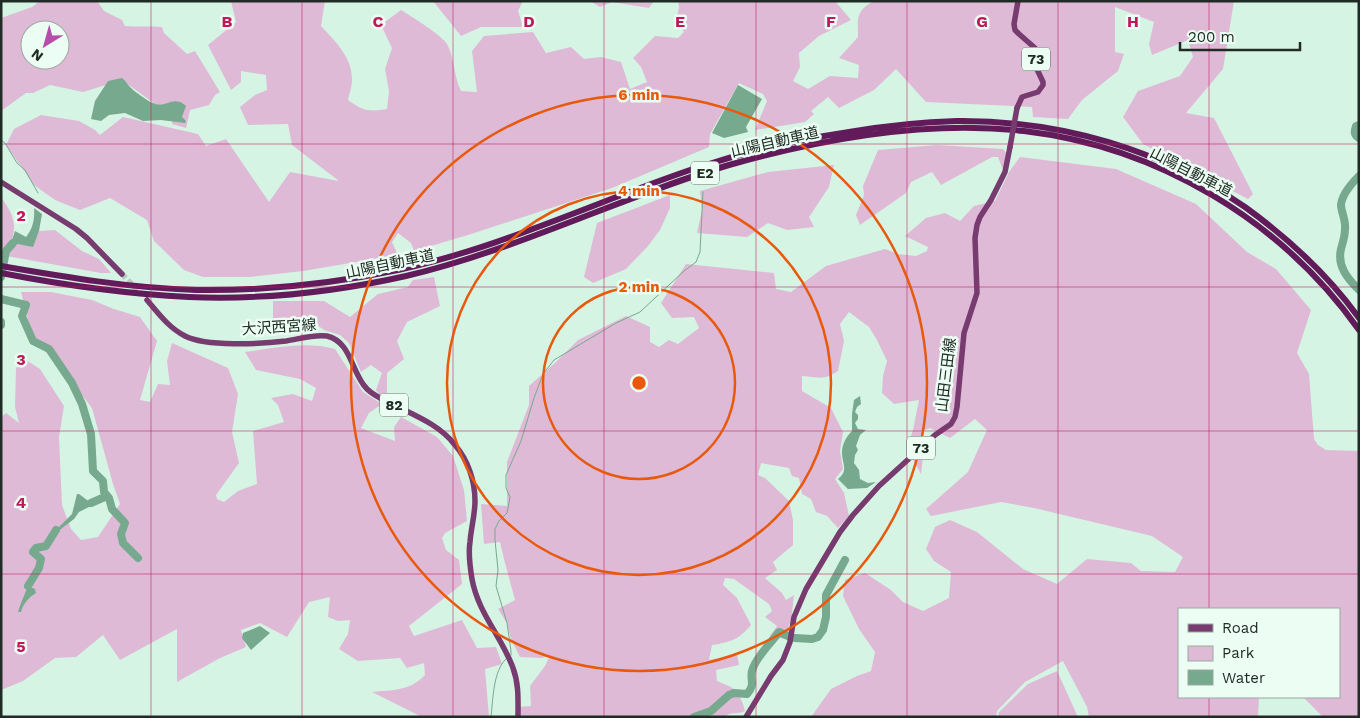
<svg xmlns="http://www.w3.org/2000/svg" width="1360" height="718" font-family="'Work Sans','Noto Sans JP',sans-serif">
<rect width="100%" height="100%" fill="#d6f4e3"/>
<path fill="#debad7" fill-rule="evenodd" d="M 40,1 L 97,1 L 104,11 L 122,20 L 125,26 C 137,27 149,26 162,27 L 164,33 L 187,54 L 195,51 L 220,92 L 215,95 L 209,105 L 190,110 L 186,128 L 172,124 L 174,108 L 155,104 L 122,80 L 83,92 L 50,85 L 33,93 L 26,93 L 1,111 L 1,18 L 32,7 ZM 30,30 L 60,30 L 60,60 L 30,60 Z
M 231,1 L 325,1 L 321,26 C 336,42 352,57 352,80 C 352,87 349,94 348,100 C 363,111 369,112 387,109 L 389,91 L 385,69 L 392,48 L 381,25 L 401,10 C 411,16 445,37 448,46 C 455,61 454,77 461,91 L 477,92 L 472,51 L 484,36 L 533,32 L 546,53 L 571,47 L 584,59 L 601,57 L 621,62 L 630,89 L 647,82 L 641,67 L 633,58 L 655,36 L 678,38 L 684,32 L 676,22 L 679,7 L 678,1 L 835,1 L 851,20 L 819,36 L 799,53 L 800,67 L 793,81 L 808,89 L 830,76 L 858,78 L 859,65 L 839,58 L 858,37 C 858,19 855,11 874,1 L 1234,1 L 1223,69 L 1186,113 L 1214,118 L 1253,194 L 1248,199 L 1143,144 L 1123,117 L 1138,91 L 1180,76 L 1193,57 L 1188,40 L 1152,55 L 1149,44 L 1154,22 L 1115,7 L 1115,52 L 1124,54 L 1118,71 L 1082,100 L 1068,119 L 1033,117 L 1032,107 L 926,102 L 896,69 L 874,90 L 839,108 L 828,97 L 811,111 L 814,114 L 805,122 L 755,130 L 767,101 L 763,94 L 739,83 L 710,134 L 709,147 L 612,188 L 468,235 L 414,251 L 411,243 L 398,233 L 392,242 L 398,255 L 303,271 L 249,277 L 203,277 L 184,270 L 154,241 L 147,220 L 110,198 L 80,210 L 55,200 L 34,185 L 6,145 L 14,129 L 41,115 L 79,121 L 95,130 L 100,135 L 123,117 L 198,134 L 206,146 L 226,139 L 269,202 L 290,172 L 339,181 L 292,145 L 288,124 L 248,125 L 240,107 L 255,95 L 267,90 L 266,75 L 241,71 L 241,82 L 231,90 L 208,45 L 236,22 Z
M 433,1 L 523,1 L 518,11 L 523,27 L 481,27 L 461,36 Z
M 590,1 L 654,1 L 649,8 L 612,2 L 600,7 Z
M 937,145 L 1003,149 L 1007,154 L 1003,170 L 998,157 L 992,157 L 941,185 L 932,172 L 911,182 L 906,193 L 860,225 L 856,215 L 864,195 L 863,186 L 878,150 Z
M 1020,157 L 1116,169 L 1196,204 L 1247,252 L 1276,269 L 1311,310 L 1297,353 L 1309,374 L 1314,439 L 1318,445 L 1326,450 L 1359,451 L 1359,717 L 1323,717 L 1303,697 L 1339,697 L 1339,609 L 1179,609 L 1179,697 L 1259,697 L 1258,717 L 1089,717 L 1087,707 L 1063,661 L 1025,682 L 997,711 L 996,717 L 811,717 L 831,689 L 857,676 L 871,671 L 875,652 L 859,629 L 843,596 L 845,580 L 865,573 L 891,590 L 903,602 L 923,611 L 949,598 L 951,572 L 934,561 L 926,549 L 935,527 L 950,520 L 977,532 L 1023,569 L 1057,584 L 1087,559 L 1131,563 L 1141,571 L 1175,572 L 1183,557 L 1152,536 L 1034,508 L 1001,502 L 931,516 L 926,509 L 968,472 L 987,430 L 975,419 L 950,438 L 930,428 L 922,431 L 923,457 L 921,474 L 907,449 L 913,430 L 919,400 L 894,404 L 882,393 L 883,376 L 887,361 L 877,340 L 869,327 L 849,312 L 840,324 L 844,341 L 838,371 C 823,381 819,377 802,376 L 802,391 L 831,408 L 843,432 L 840,451 L 843,469 L 835,479 L 844,493 L 849,516 L 838,528 L 827,516 L 816,512 L 811,499 L 802,494 L 799,478 L 792,476 L 789,468 L 761,463 L 758,475 L 765,478 L 789,501 L 793,520 L 793,545 L 773,562 L 777,570 L 765,578 L 782,593 L 786,600 L 794,595 L 791,622 L 789,625 L 786,639 L 770,636 L 777,626 L 765,617 L 772,611 L 769,604 L 734,579 L 725,578 L 723,585 L 737,598 L 751,625 C 738,640 731,642 712,645 L 709,660 L 737,654 L 739,665 L 716,670 L 717,681 C 721,683 725,684 729,686 C 738,690 743,702 745,711 C 736,715 731,711 725,717 L 519,717 L 519,707 L 531,706 L 530,686 L 545,666 L 550,655 L 542,658 L 520,657 L 511,639 L 507,623 L 498,609 L 515,600 L 505,563 L 500,542 L 484,544 L 481,504 L 507,506 L 507,462 L 529,405 L 529,386 L 555,363 L 578,340 L 626,316 L 650,327 L 650,342 L 659,347 L 669,340 L 678,344 L 699,328 L 694,317 L 672,318 L 661,303 L 686,264 L 774,273 L 776,289 L 791,292 L 826,266 L 885,249 L 898,254 L 916,256 L 927,251 L 928,247 L 905,236 L 926,218 L 945,213 L 960,221 L 974,206 L 995,201 L 1009,172 Z
M 834,165 L 829,187 L 809,217 L 814,227 L 787,230 L 768,223 L 747,237 L 697,233 L 702,210 L 700,191 L 768,172 Z
M 670,195 L 670,208 L 660,230 L 648,246 L 626,269 L 593,283 L 584,277 L 597,223 Z
M 1,197 C 12,213 17,221 12,240 L 37,236 L 39,231 L 55,230 L 82,251 L 99,259 L 111,273 L 101,273 L 1,255 Z
M 434,277 L 440,306 L 407,322 L 397,341 L 404,359 L 387,373 L 387,396 L 379,394 L 376,390 L 382,373 L 371,365 L 361,372 L 349,343 L 340,335 L 324,330 L 314,323 L 273,323 L 273,301 L 324,301 L 350,317 L 378,294 L 408,287 L 413,280 Z
M 21,292 L 51,292 L 92,300 L 114,309 L 140,317 L 157,341 L 140,400 L 150,402 L 158,384 L 170,385 L 167,361 L 172,343 L 228,368 L 238,394 L 232,432 L 239,463 L 216,495 L 217,499 L 224,502 L 238,491 L 257,484 L 253,431 L 284,422 L 278,405 L 271,398 L 293,394 L 312,401 L 316,388 L 300,379 L 256,370 L 245,352 C 275,348 306,341 335,349 L 363,392 L 382,404 L 369,413 L 361,428 L 395,441 L 394,427 L 401,417 L 437,437 L 453,456 L 464,490 L 467,521 L 445,533 L 442,538 L 446,550 L 459,560 L 462,584 L 409,626 L 414,636 L 462,620 L 477,648 L 496,647 L 502,664 L 485,669 L 489,717 L 422,717 L 372,692 C 392,690 410,691 425,675 L 424,663 L 407,668 L 400,658 L 358,661 L 339,649 L 348,634 L 350,620 L 338,621 L 328,617 L 330,597 L 309,602 L 287,637 L 260,623 L 241,630 L 246,647 L 220,658 L 177,682 L 177,629 L 120,660 L 103,635 L 76,657 L 55,658 L 23,681 L 1,690 L 1,417 L 6,413 L 19,423 L 15,407 L 16,368 L 26,360 L 40,369 L 64,406 L 59,437 L 62,505 L 71,529 L 81,540 L 98,537 L 120,504 L 113,484 L 92,408 L 52,356 L 34,343 Z
M 1057,671 L 1078,717 L 998,717 L 999,712 L 1028,684 Z"/>
<path fill="#76a98e" d="M 122,78 C 126,81 127,84 130,87 C 134,91 147,101 153,103 C 167,109 173,94 186,106 L 182,117 L 186,121 L 185,123 L 161,120 L 143,121 L 125,113 L 109,115 L 101,121 L 91,119 L 95,101 L 108,81 Z
M 738,85 L 762,99 L 746,127 L 748,132 L 724,138 L 712,133 Z
M 34,208 L 42,214 L 39,231 L 33,247 L 13,243 L 12,240 L 15,231 L 26,237 C 33,229 35,218 34,208 Z
M 860,396 L 861,404 L 857,407 L 855,412 L 858,415 L 858,419 L 855,423 L 858,429 L 866,430 L 860,435 L 856,446 L 858,450 L 855,455 L 854,463 L 859,470 L 860,479 L 868,483 L 876,482 L 867,488 L 848,489 L 838,479 C 849,470 842,464 842,453 C 842,444 846,437 852,431 L 852,414 L 854,400 Z
M 77,494 L 79,494 L 91,503 L 91,506 L 79,512 L 74,519 L 57,532 L 56,530 L 72,514 Z
M 28,586 L 35,589 L 36,593 C 29,597 23,604 21,612 L 18,612 L 21,603 Z
M 260,626 L 270,633 L 251,650 L 242,638 L 243,633 Z"/>
<g fill="none" stroke-linecap="round" stroke-linejoin="round">
<path stroke="#76a98e" stroke-width="1" d="M 1,140 L 5,143 L 17,163 L 25,170 L 38,193
M 511,655 L 511,651 L 507,623 L 496,586 L 498,570 L 495,540 L 495,529 L 499,521 L 507,513 L 509,503 L 510,497 L 506,488 L 506,475 L 521,441 L 534,398 L 543,374 L 554,360 L 616,323 L 640,312 L 684,271 L 696,262 L 700,252 L 703,192
M 491,717 C 493,700 493,671 506,659"/>
<path stroke="#76a98e" stroke-width="8" d="M 1359,125 L 1356,126 C 1354,132 1354,135 1359,138
M 1359,176 C 1352,183 1341,196 1341,206 C 1342,214 1346,221 1345,229 C 1345,236 1343,242 1341,249 C 1337,266 1347,278 1359,290
M 1,277 L 6,251 L 13,243
M 1,299 L 26,305 L 22,316 L 33,341 L 49,349 L 72,383 L 82,404 L 91,434 L 93,471 L 103,481 L 104,492 L 109,498 L 112,509 L 125,523 L 121,534 L 123,543 L 138,558
M 1,322 L 1,325
M 91,503 L 107,496
M 28,586 L 39,568 L 41,559 L 33,552 L 36,548 L 46,546 L 56,530
M 795,638 L 812,639 L 818,637 L 823,630 L 826,617 L 826,595 L 845,560
M 694,717 L 711,711 L 729,695 L 734,693 L 747,694 C 757,683 748,679 753,668 C 758,655 770,644 779,632 L 788,636"/>
<path stroke="#b2ccbd" stroke-width="5.5" stroke-dasharray="5.5 3" stroke-linecap="butt" d="M 122,274 L 142,295"/>
<path stroke="#773b6f" stroke-width="5.5" d="M 1017,108 L 1022,97 L 1038,92 L 1043,85 L 1043,82 L 1035,65 L 1036,52 L 1035,48 L 1019,34 L 1015,30 L 1014,24 L 1018,1
M 1,182 L 76,229 L 87,238 L 122,274
M 147,300 C 158,313 169,328 185,336 C 206,347 261,344 286,341 C 299,339 314,334 327,336 C 352,342 351,373 367,389 C 374,396 384,400 392,404 C 414,415 440,425 455,445 C 468,460 475,481 475,501 C 475,515 471,528 470,542 C 468,554 470,567 472,579 C 478,613 502,637 513,668 C 519,684 518,700 518,717
M 746,717 L 771,676 L 783,660 L 790,642 L 794,617 L 806,589 L 840,532 L 853,515 L 879,486 L 935,435 L 951,424 L 955,417 L 957,407 L 964,333 L 977,293 L 975,238 L 977,225 L 980,217 L 991,200 L 1005,172 L 1010,147"/>
<path stroke="#621b5a" stroke-width="6" d="M 1,266 C 65,277 130,288 196,290 C 264,291 331,284 398,270 C 500,248 595,202 693,169 C 744,152 796,140 849,132 C 884,126 921,122 957,121 C 1060,120 1160,149 1245,207 C 1288,238 1328,275 1359,318
M 1,273 C 63,285 126,294 189,297 C 261,300 335,292 406,276 C 517,250 620,197 729,165 C 821,139 929,120 1024,131 C 1158,147 1281,220 1359,330"/>
<path stroke="#773b6f" stroke-width="5.5" d="M 1010,147 L 1017,108"/>
</g>
<path fill="none" stroke="#c2185b" stroke-width="1" stroke-opacity="0.55" d="M 151,1 L 151,717M 302,1 L 302,717M 453,1 L 453,717M 604,1 L 604,717M 756,1 L 756,717M 907,1 L 907,717M 1058,1 L 1058,717M 1209,1 L 1209,609M 1,144 L 1359,144M 1,287 L 1359,287M 1,431 L 1359,431M 1,574 L 1359,574M 1209,697 L 1209,717"/>
<g fill="none" stroke="#e8590c" stroke-width="2.5">
<circle cx="639" cy="383" r="96"/>
<circle cx="639" cy="383" r="192"/>
<circle cx="639" cy="383" r="288"/>
</g>
<g text-anchor="middle" dominant-baseline="central" stroke-width="5" stroke-linejoin="round" paint-order="stroke">
<g fill="#ecfdf3" stroke="#5d6a63" stroke-width="1">
<rect x="1022" y="47.5" width="28" height="23" rx="4"/>
<rect x="691" y="161.5" width="28" height="23" rx="4"/>
<rect x="380" y="393.5" width="28" height="23" rx="4"/>
<rect x="907" y="436.5" width="28" height="23" rx="4"/>
</g>
<g font-size="14" font-weight="bold" fill="#202b25">
<text x="1036" y="59">73</text>
<text x="705" y="173">E2</text>
<text x="394" y="405">82</text>
<text x="921" y="448">73</text>
</g>
<g font-size="15" fill="#202b25" stroke="#ecfdf3">
<text transform="translate(775 142) rotate(-13)">山陽自動車道</text>
<text transform="translate(1191 172) rotate(27)">山陽自動車道</text>
<text transform="translate(390 264) rotate(-12)">山陽自動車道</text>
<text transform="translate(279 327) rotate(-4)">大沢西宮線</text>
<text transform="translate(946 375) rotate(-83)">山田三田線</text>
</g>
</g>
<g font-size="16" text-anchor="middle" font-weight="bold" fill="#c2185b" stroke="#ecfdf3" stroke-width="5" stroke-linejoin="round" paint-order="stroke">
<text x="227" y="27">B</text>
<text x="378" y="27">C</text>
<text x="529" y="27">D</text>
<text x="680" y="27">E</text>
<text x="831" y="27">F</text>
<text x="982" y="27">G</text>
<text x="1133" y="27">H</text>
<text x="21" y="221">2</text>
<text x="21" y="365">3</text>
<text x="21" y="508">4</text>
<text x="21" y="652">5</text>
</g>
<circle cx="639" cy="383" r="8" fill="#e8590c" stroke="#ecfdf3" stroke-width="2.5"/>
<g font-size="15" text-anchor="middle" font-weight="bold" fill="#e8590c" stroke="#ecfdf3" stroke-width="5" stroke-linejoin="round" paint-order="stroke">
<text x="639" y="100">6 min</text>
<text x="639" y="196">4 min</text>
<text x="639" y="292">2 min</text>
</g>
<rect width="1360" height="718" fill="none" stroke="#202b25" stroke-width="5"/>
<rect x="1178" y="608" width="162" height="90" fill="#ecfdf3" stroke="#9aa9a1"/>
<rect x="1188" y="624" width="25" height="8" fill="#773b6f" stroke="#9aa9a1"/>
<text x="1222" y="633" font-size="15" fill="#202b25">Road</text>
<rect x="1188" y="646" width="25" height="15" fill="#debad7" stroke="#9aa9a1"/>
<text x="1222" y="658" font-size="15" fill="#202b25">Park</text>
<rect x="1188" y="670" width="25" height="15" fill="#76a98e" stroke="#9aa9a1"/>
<text x="1222" y="683" font-size="15" fill="#202b25">Water</text>
<g transform="translate(45 45) rotate(217)"><circle r="24" fill="#ecfdf3" stroke="#9aa9a1"/>
<path d="M0-4L9 19L0 12L-9 19Z" fill="#b84cab"/>
<text y="-8" font-size="14" font-weight="bold" text-anchor="middle" fill="#202b25">N</text>
</g>
<path d="M1180 42v8h120v-8" fill="none" stroke="#202b25" stroke-width="2.5"/>
<text x="1188" y="42" font-size="15" fill="#202b25" stroke="#ecfdf3" stroke-width="4" paint-order="stroke">200 m</text>
</svg>
